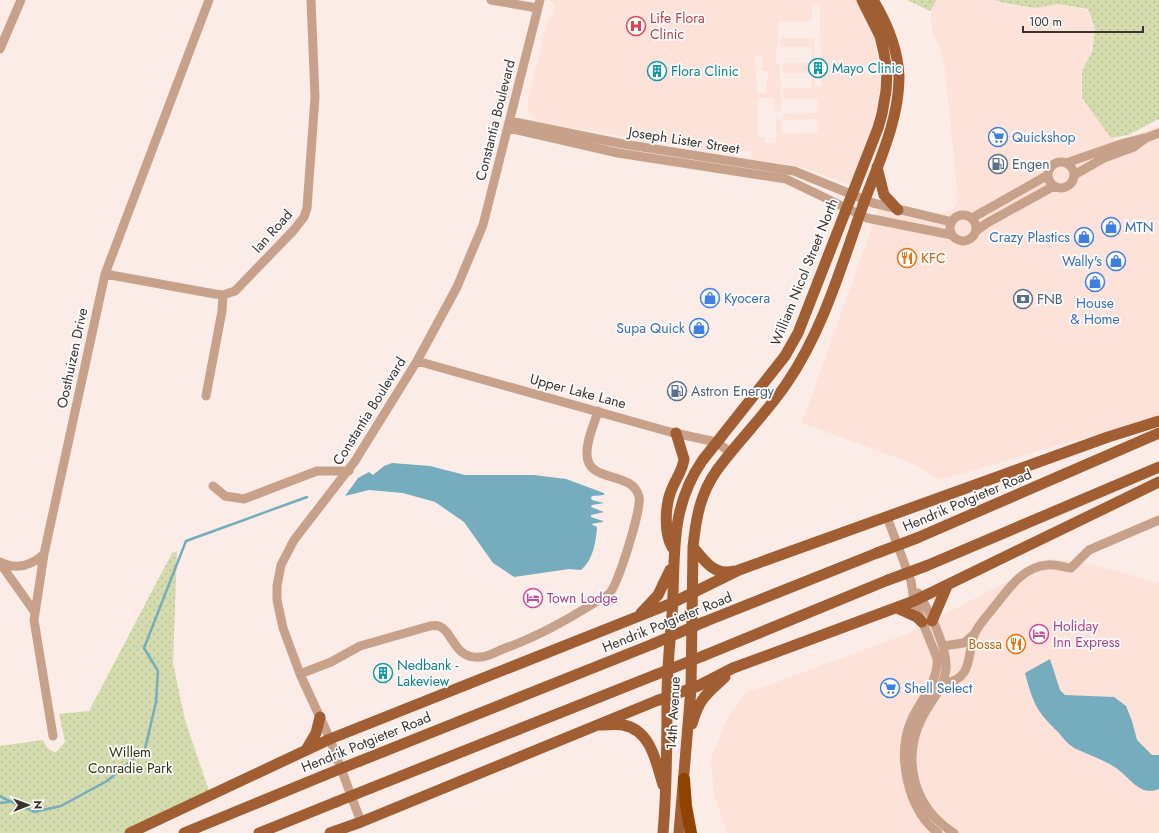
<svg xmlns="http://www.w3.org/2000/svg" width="1159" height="833" font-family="Jost,sans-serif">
<defs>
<pattern id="green-dots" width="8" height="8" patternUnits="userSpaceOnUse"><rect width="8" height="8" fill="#d4dbad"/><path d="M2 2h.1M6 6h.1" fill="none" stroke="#b7bc95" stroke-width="1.8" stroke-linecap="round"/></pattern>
</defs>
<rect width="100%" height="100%" fill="#fbece7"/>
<path fill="#fce2d8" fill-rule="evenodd" d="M 549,0 L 857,0 L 874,37 L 881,77 L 874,122 L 851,185 L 802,167 L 751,159 L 751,150 L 736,151 L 736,156 L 540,122 L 529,115 L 528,101 L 549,18 L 553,15 L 555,4 ZM 820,4 L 821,86 L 815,86 L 814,38 L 781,38 L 781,47 L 812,47 L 812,63 L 783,63 L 783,73 L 812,73 L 812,88 L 783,88 L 783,99 L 818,99 L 818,113 L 783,114 L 783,120 L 818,119 L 818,133 L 782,134 L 781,119 L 778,119 L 776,120 L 776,143 L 765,143 L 765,138 L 758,138 L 758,98 L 775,98 L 775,111 L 781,111 L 780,64 L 776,64 L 776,47 L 778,47 L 778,21 L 812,21 L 812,5 ZM 755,56 L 762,56 L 762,71 L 768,71 L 766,93 L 757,93 Z
M 937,0 L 993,0 L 1003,4 L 1035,8 L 1058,4 L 1087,10 L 1094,30 L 1091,52 L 1082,70 L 1081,98 L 1121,147 L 1141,133 L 1159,126 L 1159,418 L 1069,442 L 939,480 L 909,462 L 802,423 L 877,213 L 883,202 L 936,217 L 955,208 L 958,198 L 945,67 L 940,49 L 932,31 L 931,11 Z
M 1050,559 L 1087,563 L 1159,583 L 1159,833 L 727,833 L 714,795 L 711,759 L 728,716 L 746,693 L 907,634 Z"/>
<path fill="url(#green-dots)" d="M 907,0 L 937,0 L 930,11 Z
M 994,0 L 1159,0 L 1159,119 L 1128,135 L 1111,138 L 1082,98 L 1082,70 L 1092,52 L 1095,29 L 1088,9 L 1058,4 L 1035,8 L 1004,3 Z
M 177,551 L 173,663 L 185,720 L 210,794 L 124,833 L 0,833 L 0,746 L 43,740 C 46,746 49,751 56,752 L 65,742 L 59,714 L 89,711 L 172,553 Z"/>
<path fill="#75acbe" d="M 392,463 L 430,466 L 465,475 L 534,475 L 566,479 L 604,493 L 604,495 L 592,496 L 591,498 L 592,500 L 604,503 L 592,505 L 591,507 L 604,512 L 591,515 L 591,517 L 603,521 L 603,522 L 591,524 L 597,527 C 596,542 593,560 581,570 L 569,569 L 514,577 L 493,563 L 464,522 L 435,502 L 403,493 L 369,490 L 345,496 L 358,478 L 369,472 L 373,475 L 384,466 Z
M 1050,659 L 1060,690 L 1065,695 L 1114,697 L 1126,706 L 1132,721 L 1137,740 L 1152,755 L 1159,755 L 1159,789 C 1139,797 1130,777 1116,768 C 1103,759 1088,755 1074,748 C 1068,744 1063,738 1059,733 C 1036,711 1033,703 1025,673 Z"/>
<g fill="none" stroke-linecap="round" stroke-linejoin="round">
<path stroke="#75acbe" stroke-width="2.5" d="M 0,796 C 11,803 23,805 34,812 L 61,806 L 107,781 L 145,749 L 156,702 L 158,671 L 144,648 L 186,541 L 307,497
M 0,803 L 9,802"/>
<path stroke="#c8a18b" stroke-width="9" d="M 491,0 L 537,8
M 0,49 L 21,0
M 510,121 L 623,144 L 794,171 L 873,203 L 952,222
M 508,128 L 618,153 L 786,179 L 867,218 L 952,235
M1048 175a13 13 0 1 1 26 0a13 13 0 1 1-26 0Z
M 1066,163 L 1124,143 L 1144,138
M 1074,175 L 1104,158 L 1134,147 L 1146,138 L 1159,133
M950 228a13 13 0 1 1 26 0a13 13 0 1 1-26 0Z
M 972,218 L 1048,175
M 976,231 L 987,223 L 1054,186
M 105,274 L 215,294 L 223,295 L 235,291 L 293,231 L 304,217 L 307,208 L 315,97 L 311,0
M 417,361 L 670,432 L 716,442 L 730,452
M 206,396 L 222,311 L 223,295
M 213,486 L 225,496 L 244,499 L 317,471 L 349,471
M 887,517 L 911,581 L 914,601 L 937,658 C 939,682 920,700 911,721 C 896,756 908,810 938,833
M 0,562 C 16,570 31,566 44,554
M 0,563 L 34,611
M 918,593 C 929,610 948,649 946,669 C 944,688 930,702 922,718 C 901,760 914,808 954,833
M 943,646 L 964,643 L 974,634
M 300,674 L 331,662 L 360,646 L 430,626 C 432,626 436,625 439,626 C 453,631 454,660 480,657 C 487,657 496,652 503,649 C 537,637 564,622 594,603 C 599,600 605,597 609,594 C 618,585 642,508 639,497 C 633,470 588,484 587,455 C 586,441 594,425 598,411
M 943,683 C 973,681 967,655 974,635 C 978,625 988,615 994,607 C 1008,590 1022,567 1047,565 C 1055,564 1063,567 1071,568 L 1089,550 L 1159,520
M 53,736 L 34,620 L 44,554 L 105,274 L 209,0
M 361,822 L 330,739 L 300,674 L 283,628 L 277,600 L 277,586 L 281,565 L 294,540 L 355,461 L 417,361 L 457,287 L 483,225 L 540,0"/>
<path stroke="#a15e33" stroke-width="11" d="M 877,167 L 884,195 L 898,210
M 917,538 L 1159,433
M 672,547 C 664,533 665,506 671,491 C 675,480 683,470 684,459 L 676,433
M 693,547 C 705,561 714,576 734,571
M 926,566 L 1159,467
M 897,608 L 917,617 L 922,622
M 641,613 L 658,595 L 670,570
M 932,621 L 947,586
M 704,622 L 877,553
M 703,656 L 888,580
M 692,724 C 700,697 706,695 725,677
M 601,725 C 608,725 616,724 623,725 C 651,730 656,762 663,785
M 306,750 L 316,733 L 320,717
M 360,761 L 653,644
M 371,788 L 655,675
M 130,833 L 330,739 L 672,603 L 739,570 L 1108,437 L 1159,421
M 184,833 L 325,775
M 259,833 L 336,802
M 330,833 L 361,822 L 656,701 L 698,686 L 733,668 L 914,601 L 1159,482
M 663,833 C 667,788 667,742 667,697 C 667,670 670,642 672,615 C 676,559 668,511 702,461 L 785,356 L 798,333 L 878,128 L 882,114 L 886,91 L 887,73 L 884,53 L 880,36 L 862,0
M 679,833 L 691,689 L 693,547 C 696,518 700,494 717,470 C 739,440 766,414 787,383 C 823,330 841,267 862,208 C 877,166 899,122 899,77 C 898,49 887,23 873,0"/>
<path stroke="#914401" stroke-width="12" d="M 684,779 L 686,806 L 691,833"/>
<path stroke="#a15e33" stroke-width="11" d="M 877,553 L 917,538
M 888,580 L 926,566
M 653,644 L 704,622
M 655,675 L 703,656
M 325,775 L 360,761
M 336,802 L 371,788"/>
</g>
<defs>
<g id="hospital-ring" transform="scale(1)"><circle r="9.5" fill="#fdfdfd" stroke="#e0444e" stroke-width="1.5"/><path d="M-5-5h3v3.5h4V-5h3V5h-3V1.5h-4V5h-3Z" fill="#e0444e"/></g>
<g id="building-ring" transform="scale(1)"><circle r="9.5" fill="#fdfdfd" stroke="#0f9aa8" stroke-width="1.5"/><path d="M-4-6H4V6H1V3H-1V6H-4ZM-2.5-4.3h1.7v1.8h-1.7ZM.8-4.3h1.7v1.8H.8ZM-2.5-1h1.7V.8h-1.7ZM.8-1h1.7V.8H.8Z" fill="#0f9aa8"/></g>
<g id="supermarket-ring" transform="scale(1)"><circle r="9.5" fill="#fdfdfd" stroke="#3f7fe0" stroke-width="1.5"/><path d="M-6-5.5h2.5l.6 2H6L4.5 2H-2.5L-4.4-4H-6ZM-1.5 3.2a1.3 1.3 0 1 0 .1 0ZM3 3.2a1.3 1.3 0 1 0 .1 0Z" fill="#3f7fe0"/></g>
<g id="fuel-ring" transform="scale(1)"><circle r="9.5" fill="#fdfdfd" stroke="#5c6f8a" stroke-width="1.5"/><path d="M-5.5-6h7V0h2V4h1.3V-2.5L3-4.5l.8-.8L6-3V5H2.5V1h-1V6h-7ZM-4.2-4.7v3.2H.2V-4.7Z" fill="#5c6f8a"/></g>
<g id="shop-ring" transform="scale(1)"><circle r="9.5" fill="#fdfdfd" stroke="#3f7fe0" stroke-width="1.5"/><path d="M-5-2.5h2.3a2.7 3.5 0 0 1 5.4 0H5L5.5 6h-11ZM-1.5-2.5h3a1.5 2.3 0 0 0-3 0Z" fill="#3f7fe0"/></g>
<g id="restaurant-ring" transform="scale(1)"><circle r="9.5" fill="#fdfdfd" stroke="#e8710a" stroke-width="1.5"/><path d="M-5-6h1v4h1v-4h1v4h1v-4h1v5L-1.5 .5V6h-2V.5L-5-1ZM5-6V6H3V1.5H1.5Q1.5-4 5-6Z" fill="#e8710a"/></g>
<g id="bank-ring" transform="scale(1)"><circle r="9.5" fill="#fdfdfd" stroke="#5c6f8a" stroke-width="1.5"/><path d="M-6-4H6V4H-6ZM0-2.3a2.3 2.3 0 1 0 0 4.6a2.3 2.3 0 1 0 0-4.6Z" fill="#5c6f8a"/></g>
<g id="hotel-ring" transform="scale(1)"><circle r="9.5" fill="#fdfdfd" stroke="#d1479c" stroke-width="1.5"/><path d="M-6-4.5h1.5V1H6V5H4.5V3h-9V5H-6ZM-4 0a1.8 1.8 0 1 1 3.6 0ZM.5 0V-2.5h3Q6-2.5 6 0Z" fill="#d1479c"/></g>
</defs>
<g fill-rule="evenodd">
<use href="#hospital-ring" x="636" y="26"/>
<use href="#building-ring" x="818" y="68"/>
<use href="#building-ring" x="657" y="71"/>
<use href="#supermarket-ring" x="998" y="137"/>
<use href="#fuel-ring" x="998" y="164"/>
<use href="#shop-ring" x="1111" y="227"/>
<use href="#shop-ring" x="1084" y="237"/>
<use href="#restaurant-ring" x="907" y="258"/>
<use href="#shop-ring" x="1116" y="261"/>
<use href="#shop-ring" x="1095" y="282"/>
<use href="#shop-ring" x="710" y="298"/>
<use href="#bank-ring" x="1023" y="299"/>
<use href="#shop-ring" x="699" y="328"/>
<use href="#fuel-ring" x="677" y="391"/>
<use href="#hotel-ring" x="533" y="598"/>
<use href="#hotel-ring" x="1039" y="634"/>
<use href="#restaurant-ring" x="1016" y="644"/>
<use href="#building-ring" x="383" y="673"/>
<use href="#supermarket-ring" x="890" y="688"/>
</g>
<g text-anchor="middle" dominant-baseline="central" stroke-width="3.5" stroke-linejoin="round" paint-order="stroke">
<g font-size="14" fill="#be3a42" stroke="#fdfdfd" text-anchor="start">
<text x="650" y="18">Life Flora<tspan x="650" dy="16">Clinic</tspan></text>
</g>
<g font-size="14" fill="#0d838f" stroke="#fdfdfd" text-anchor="start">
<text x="832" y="68">Mayo Clinic</text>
<text x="671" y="71">Flora Clinic</text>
<text x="397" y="665">Nedbank -<tspan x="397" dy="16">Lakeview</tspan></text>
</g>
<g font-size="14" fill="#3b312e" stroke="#fdfdfd">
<text transform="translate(495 120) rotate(-76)">Constantia Boulevard</text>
<text transform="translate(684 140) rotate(9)">Joseph Lister Street</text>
<text transform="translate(272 231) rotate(-48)">Ian Road</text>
<text transform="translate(804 272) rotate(-68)">William Nicol Street North</text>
<text transform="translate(72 358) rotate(-78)">Oosthuizen Drive</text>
<text transform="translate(578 391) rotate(15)">Upper Lake Lane</text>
<text transform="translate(369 411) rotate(-58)">Constantia Boulevard</text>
<text transform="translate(967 500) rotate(-23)">Hendrik Potgieter Road</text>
<text transform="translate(667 622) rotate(-22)">Hendrik Potgieter Road</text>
<text transform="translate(673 713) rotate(-87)">14th Avenue</text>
<text transform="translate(366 742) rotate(-22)">Hendrik Potgieter Road</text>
</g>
<g font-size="14" fill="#366cbe" stroke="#fdfdfd" text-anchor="start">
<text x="1012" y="137">Quickshop</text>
<text x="1125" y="227">MTN</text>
<text x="1070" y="237" text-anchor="end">Crazy Plastics</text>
<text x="1102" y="261" text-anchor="end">Wally's</text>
<text x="724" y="298">Kyocera</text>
<text x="1095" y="303" text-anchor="middle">House<tspan x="1095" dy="16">&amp; Home</tspan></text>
<text x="685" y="328" text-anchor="end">Supa Quick</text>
<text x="904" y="688">Shell Select</text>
</g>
<g font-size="14" fill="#4e5e75" stroke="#fdfdfd" text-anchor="start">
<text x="1012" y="164">Engen</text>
<text x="1037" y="299">FNB</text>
<text x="691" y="391">Astron Energy</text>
</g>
<g font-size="14" fill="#c56008" stroke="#fdfdfd" text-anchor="start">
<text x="921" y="258">KFC</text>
<text x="1002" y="644" text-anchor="end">Bossa</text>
</g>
<g font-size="14" fill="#b23c85" stroke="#fdfdfd" text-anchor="start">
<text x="547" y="598">Town Lodge</text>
<text x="1053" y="626">Holiday<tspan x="1053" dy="16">Inn Express</tspan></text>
</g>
<g font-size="14" fill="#313510" stroke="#fdfdfd">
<text x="130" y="752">Willem<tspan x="130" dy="16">Conradie Park</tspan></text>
</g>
</g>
<g transform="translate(28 805) rotate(89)" stroke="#fdfdfd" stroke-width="3" paint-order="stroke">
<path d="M0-3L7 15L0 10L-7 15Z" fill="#3b312e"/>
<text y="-6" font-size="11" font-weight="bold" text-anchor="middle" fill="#3b312e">N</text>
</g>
<path d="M1023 26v6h120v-6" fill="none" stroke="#3b312e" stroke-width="2"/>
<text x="1029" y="26" font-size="12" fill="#3b312e" stroke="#fdfdfd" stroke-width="3" paint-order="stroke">100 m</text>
</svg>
